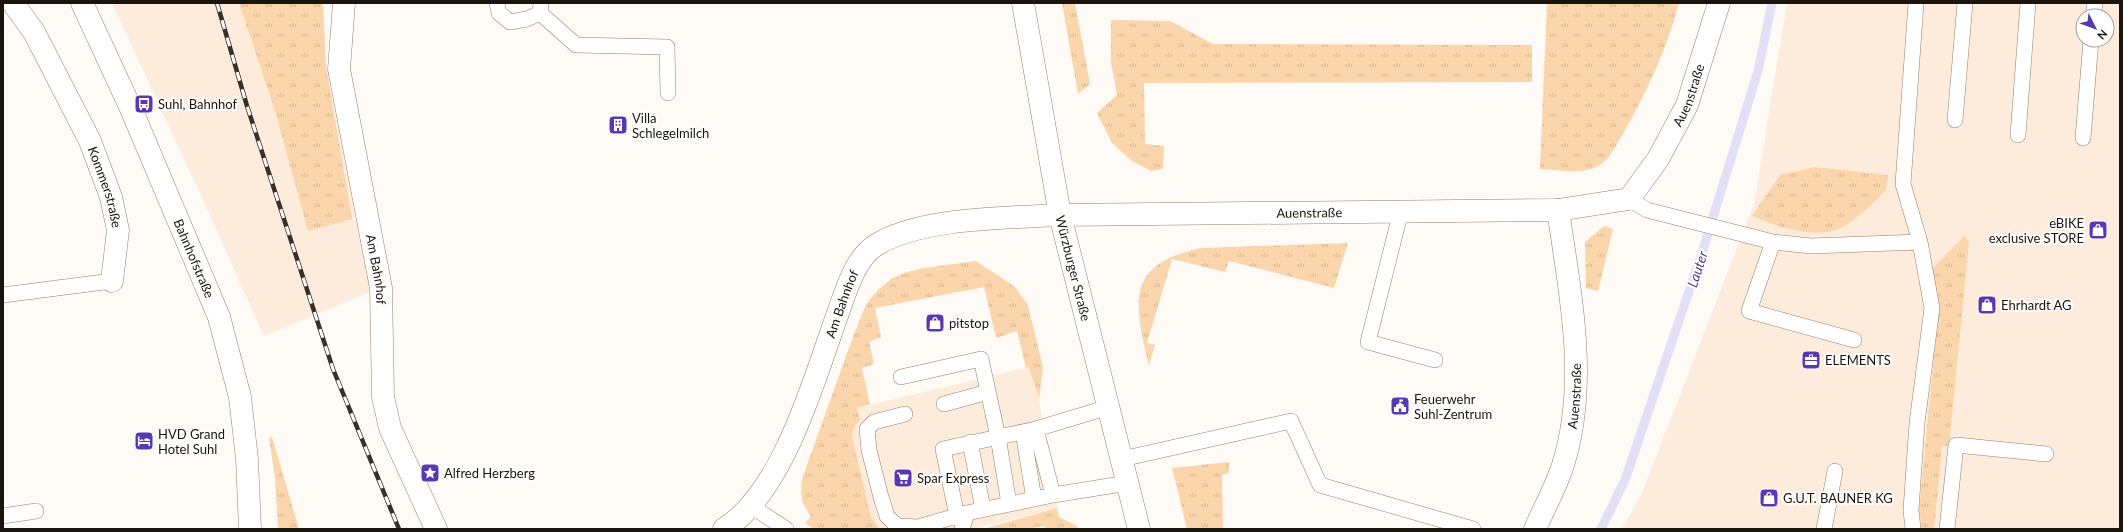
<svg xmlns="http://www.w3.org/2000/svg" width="2123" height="532" font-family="Lato,sans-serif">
<defs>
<pattern id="grass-tufts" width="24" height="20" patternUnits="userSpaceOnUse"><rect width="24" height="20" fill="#fbd5ab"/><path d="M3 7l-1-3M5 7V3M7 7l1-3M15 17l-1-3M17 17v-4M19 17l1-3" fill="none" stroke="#d7b692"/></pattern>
</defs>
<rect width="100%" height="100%" fill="#fefaf5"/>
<path fill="#fdecdb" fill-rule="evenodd" d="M 112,3 L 323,3 L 326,67 L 370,292 L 264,336 L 199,191 Z
M 1787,3 L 2120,3 L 2120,529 L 1622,529 L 1642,493 L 1754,204 ZM 2083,16 L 2107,16 L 2107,40 L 2083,40 Z
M 1029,367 L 1039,399 L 1057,508 L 974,529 L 879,529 L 871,517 L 852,436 L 857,408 Z"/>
<path fill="url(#grass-tufts)" d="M 239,3 L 323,3 L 326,67 L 352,219 L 308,231 L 276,114 Z
M 1062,3 L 1075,3 L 1090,84 L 1078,94 Z
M 1547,3 L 1679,3 C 1667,49 1647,91 1624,132 C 1617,143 1610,160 1598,166 C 1582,175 1558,170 1540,169 Z
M 1111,20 L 1170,21 L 1213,44 L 1532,45 L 1532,82 L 1144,83 L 1145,144 L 1164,146 L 1163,169 L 1151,171 L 1132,161 L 1112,143 L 1097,113 L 1117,95 L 1111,62 Z
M 1814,167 L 1888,175 L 1886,190 C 1873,203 1858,219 1841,228 C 1818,240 1774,226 1752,216 L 1780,175 Z
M 1604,226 L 1613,229 L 1598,291 L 1586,288 L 1585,242 Z
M 1964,236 L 1969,241 L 1949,446 L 1942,446 L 1934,529 L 1922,529 L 1919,510 L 1939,305 L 1932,269 Z
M 1348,243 L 1334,288 L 1229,261 L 1225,272 L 1172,259 L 1147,343 L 1155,345 L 1149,366 C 1134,302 1124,264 1202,248 Z
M 976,261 L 1015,287 L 1028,305 L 1043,368 L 1039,399 L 1029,367 L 1026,368 L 1017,331 L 996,338 L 984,287 L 875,308 L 881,337 L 869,342 L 874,364 L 862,368 L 870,404 L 857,408 L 860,420 L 854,427 L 852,436 L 871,517 L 879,529 L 814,529 L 805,523 L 811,517 L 803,503 L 801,494 L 802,479 L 850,345 L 863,311 L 870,299 L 879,289 L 891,279 L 907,272 L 924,268 Z
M 272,437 L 299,529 L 278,529 L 275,478 L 269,438 Z
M 1229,462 L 1229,473 L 1222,475 L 1223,529 L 1187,529 L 1172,468 Z
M 1057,508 L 1059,517 L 1077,526 L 1078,529 L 1047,529 L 1044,526 L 1027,529 L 983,529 Z"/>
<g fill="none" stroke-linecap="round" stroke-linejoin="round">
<path stroke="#e2e0f7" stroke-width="9" d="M 1601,529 L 1625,480 L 1702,253 L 1758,71 L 1772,3"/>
<g stroke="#94816c" stroke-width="16">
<path id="service" d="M 497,3 L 499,13 L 510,22 L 527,19 L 540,13
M 541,3 L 540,13 L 576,45 L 667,47 L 668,93
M 1916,3 L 1903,184 L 1920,242
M 2093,16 L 2095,3
M 1955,120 L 1965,3
M 2018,135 L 2028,3
M 2083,138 L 2091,40
M 1629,199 L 1647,210 L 1773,242 L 1811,246 L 1920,242 L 1932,308 L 1917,423 L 1911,510 L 1913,529
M 1401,211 L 1368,342 L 1435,360
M 1773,242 L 1749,311 L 1854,340
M 3,295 L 112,281
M 901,377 L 981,359 L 998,437 L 1009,504
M 944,404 L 988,392
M 1109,407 L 1036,429 L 1053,495 L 1128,483
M 905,414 L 874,422 L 867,429 L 869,450 L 881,497 L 887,516 L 897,526 L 918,527 L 967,513
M 1023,432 L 1034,499
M 970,442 L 983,509
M 1122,459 L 1291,421 L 1320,485 L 1473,529
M 751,506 L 786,529
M 3,516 L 36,511
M 957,516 L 943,449 L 1036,429
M 962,529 L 967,513 L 1053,495
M 1824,529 L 1835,471
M 1947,529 L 1956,445 L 2046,454"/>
</g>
<g stroke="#94816c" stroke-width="23">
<g id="minor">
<path id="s1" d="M 13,3 L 34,32 L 90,141 L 111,197 L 118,230 L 112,281"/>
<path id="s2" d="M 82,3 L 132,111 L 219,317 L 240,397 L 247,459 L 250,529"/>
<path id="s3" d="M 344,3 L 339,69 L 381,288 L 383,397 L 390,428 L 436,529"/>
<path id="s4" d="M 724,529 C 784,492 815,376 838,313 C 846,291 855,258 876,245 C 922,217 1008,218 1060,215 L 1558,210 L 1629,199 L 1658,159 L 1687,105 L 1719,3"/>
<path id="s5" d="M 1535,529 C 1544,508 1556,487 1563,465 C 1589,382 1570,293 1558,210"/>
</g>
</g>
<g stroke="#94816c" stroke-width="23">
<g id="secondary">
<path id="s6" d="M 1023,3 L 1060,215 L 1139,529"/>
</g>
</g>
<use href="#service" stroke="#fff" stroke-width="15"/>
<use href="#minor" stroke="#fff" stroke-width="22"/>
<use href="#secondary" stroke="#fff" stroke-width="22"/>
<g stroke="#373028" stroke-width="4.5">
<path id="rail" d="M 217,3 L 247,106 L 333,369 L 399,529"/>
</g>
<use href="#rail" stroke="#fff" stroke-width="3" stroke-dasharray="9" stroke-linecap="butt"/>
</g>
<defs>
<g id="bus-square" transform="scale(1)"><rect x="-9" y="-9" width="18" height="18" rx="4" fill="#5939b1" stroke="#fff"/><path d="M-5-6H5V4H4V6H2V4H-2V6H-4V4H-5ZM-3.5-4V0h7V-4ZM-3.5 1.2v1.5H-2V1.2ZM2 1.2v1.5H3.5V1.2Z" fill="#fff"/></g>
<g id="building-square" transform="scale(1)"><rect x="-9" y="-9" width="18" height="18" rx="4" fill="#5939b1" stroke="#fff"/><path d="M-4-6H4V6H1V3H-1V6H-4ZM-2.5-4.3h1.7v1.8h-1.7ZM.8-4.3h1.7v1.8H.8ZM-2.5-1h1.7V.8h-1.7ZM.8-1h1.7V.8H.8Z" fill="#fff"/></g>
<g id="shop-square" transform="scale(1)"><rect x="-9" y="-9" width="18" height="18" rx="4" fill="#5939b1" stroke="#fff"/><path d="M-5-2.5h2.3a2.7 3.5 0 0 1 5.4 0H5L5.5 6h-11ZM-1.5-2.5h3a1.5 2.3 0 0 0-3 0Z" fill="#fff"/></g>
<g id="office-square" transform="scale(1)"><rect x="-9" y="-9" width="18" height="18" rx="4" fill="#5939b1" stroke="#fff"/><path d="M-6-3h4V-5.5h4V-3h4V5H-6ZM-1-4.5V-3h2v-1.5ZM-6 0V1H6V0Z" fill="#fff"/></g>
<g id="civic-square" transform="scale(1)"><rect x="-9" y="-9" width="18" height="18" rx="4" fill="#5939b1" stroke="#fff"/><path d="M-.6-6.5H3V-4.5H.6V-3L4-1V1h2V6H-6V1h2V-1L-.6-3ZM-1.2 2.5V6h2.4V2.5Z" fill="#fff"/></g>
<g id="hotel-square" transform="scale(1)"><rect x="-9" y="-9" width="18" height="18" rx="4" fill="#5939b1" stroke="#fff"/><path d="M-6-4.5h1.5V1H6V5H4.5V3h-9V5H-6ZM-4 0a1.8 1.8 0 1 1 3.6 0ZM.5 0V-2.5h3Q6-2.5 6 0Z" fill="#fff"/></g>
<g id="sight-square" transform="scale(1)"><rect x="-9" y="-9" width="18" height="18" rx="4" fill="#5939b1" stroke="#fff"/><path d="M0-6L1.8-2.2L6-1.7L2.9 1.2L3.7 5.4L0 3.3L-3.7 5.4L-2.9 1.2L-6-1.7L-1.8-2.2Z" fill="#fff"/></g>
<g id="supermarket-square" transform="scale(1)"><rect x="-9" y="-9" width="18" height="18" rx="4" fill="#5939b1" stroke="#fff"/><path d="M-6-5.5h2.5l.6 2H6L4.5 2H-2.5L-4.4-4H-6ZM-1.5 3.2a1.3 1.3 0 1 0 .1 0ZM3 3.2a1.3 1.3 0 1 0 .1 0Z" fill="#fff"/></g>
</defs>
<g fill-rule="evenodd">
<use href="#bus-square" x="144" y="104"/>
<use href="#building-square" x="618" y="125"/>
<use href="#shop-square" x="2098" y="230"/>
<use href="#shop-square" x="1987" y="305"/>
<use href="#shop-square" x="935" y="323"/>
<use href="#office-square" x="1811" y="360"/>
<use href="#civic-square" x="1400" y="406"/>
<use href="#hotel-square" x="144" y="441"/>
<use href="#sight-square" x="430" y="473"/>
<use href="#supermarket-square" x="903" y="478"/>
<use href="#shop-square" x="1769" y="498"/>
</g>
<g text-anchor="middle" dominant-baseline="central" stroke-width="4" stroke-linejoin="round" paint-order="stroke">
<g font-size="13" fill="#1b140c" stroke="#fff">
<text stroke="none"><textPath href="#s4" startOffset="1206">Auenstraße</textPath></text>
<text stroke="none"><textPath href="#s1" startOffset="207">Kommerstraße</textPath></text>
<text stroke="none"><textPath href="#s4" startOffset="765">Auenstraße</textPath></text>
<text stroke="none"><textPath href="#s2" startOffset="279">Bahnhofstraße</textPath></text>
<text stroke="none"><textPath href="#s6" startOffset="270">Würzburger Straße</textPath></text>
<text stroke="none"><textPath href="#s3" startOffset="270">Am Bahnhof</textPath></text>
<text stroke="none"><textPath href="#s4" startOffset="258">Am Bahnhof</textPath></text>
<text stroke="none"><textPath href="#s5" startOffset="140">Auenstraße</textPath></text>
</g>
<g font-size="13" fill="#1b140c" stroke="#fff" text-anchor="start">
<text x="158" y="104">Suhl, Bahnhof</text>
<text x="632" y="118">Villa<tspan x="632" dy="15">Schlegelmilch</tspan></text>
<text x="2084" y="223" text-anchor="end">eBIKE<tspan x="2084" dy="15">exclusive STORE</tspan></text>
<text x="2001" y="305">Ehrhardt AG</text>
<text x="949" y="323">pitstop</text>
<text x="1825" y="360">ELEMENTS</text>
<text x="1414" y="399">Feuerwehr<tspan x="1414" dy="15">Suhl-Zentrum</tspan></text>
<text x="158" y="434">HVD Grand<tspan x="158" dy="15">Hotel Suhl</tspan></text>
<text x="444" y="473">Alfred Herzberg</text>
<text x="917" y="478">Spar Express</text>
<text x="1783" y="498">G.U.T. BAUNER KG</text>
</g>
<g font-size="14" font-style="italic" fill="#4d4184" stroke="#fff">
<text transform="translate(1697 269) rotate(-72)">Lauter</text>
</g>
</g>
<rect width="2123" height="532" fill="none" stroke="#1b140c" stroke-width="8"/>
<g transform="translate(2095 28) rotate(132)"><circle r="19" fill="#ffffff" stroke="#a4a19e"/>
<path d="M0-3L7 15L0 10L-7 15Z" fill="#5939b1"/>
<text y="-6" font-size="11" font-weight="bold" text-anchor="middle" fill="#1b140c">N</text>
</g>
</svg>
